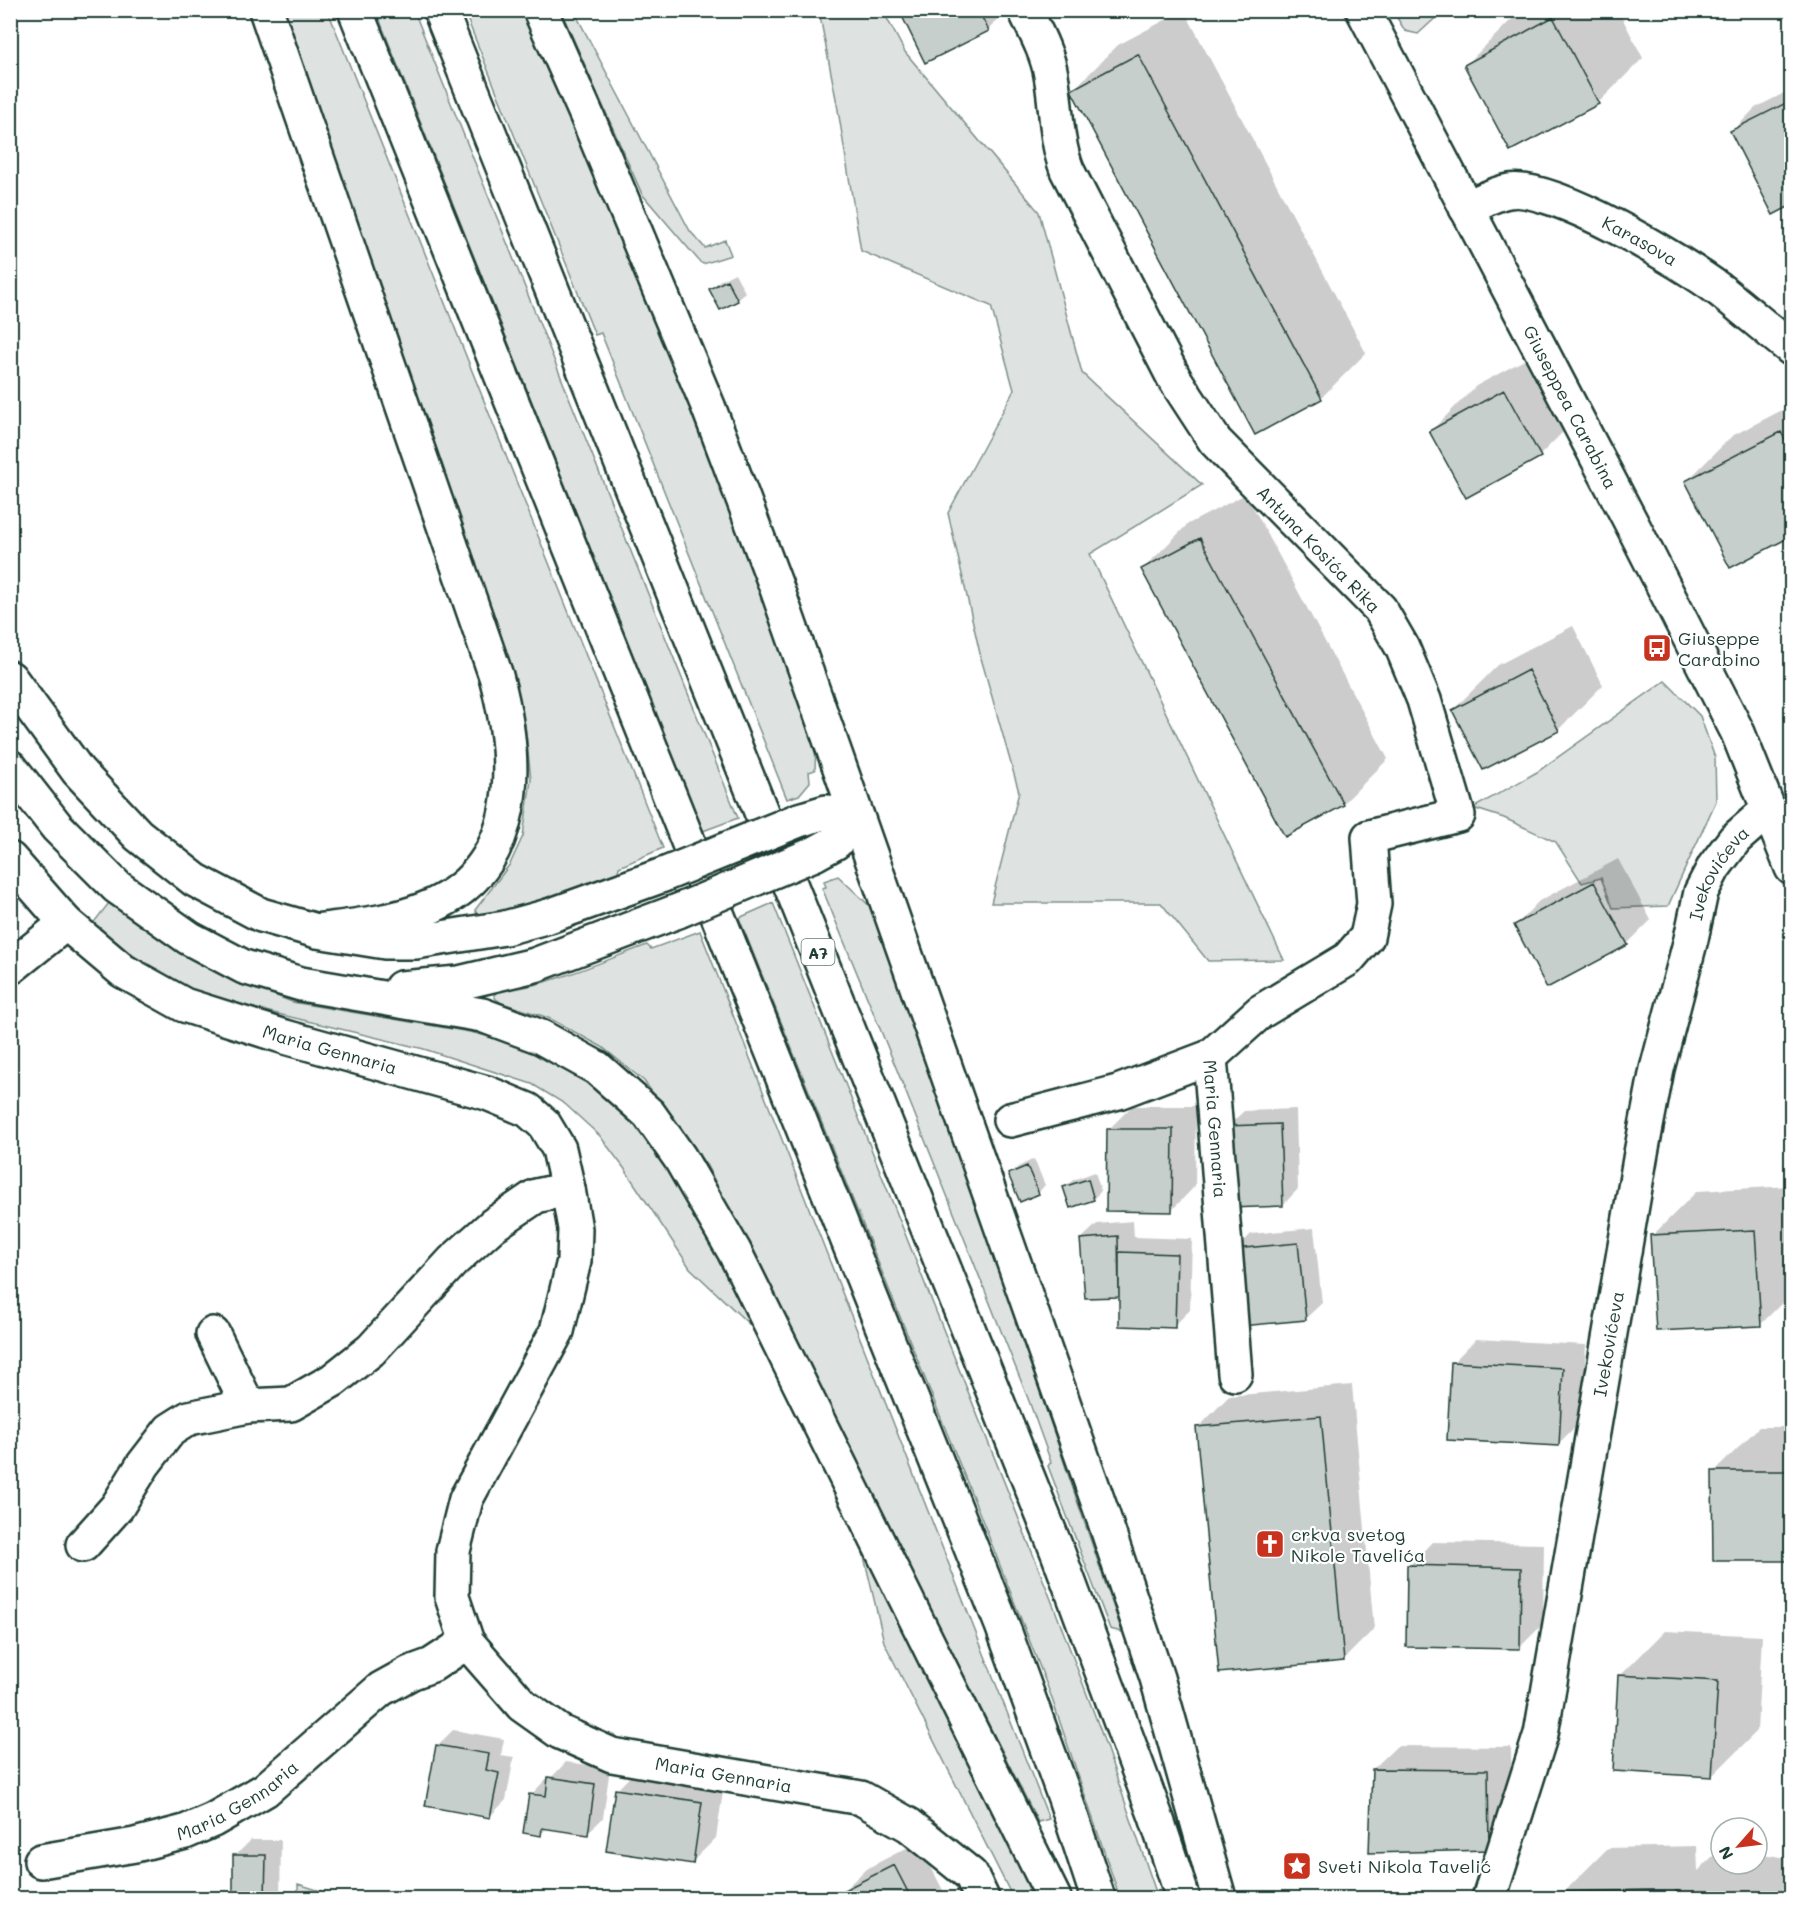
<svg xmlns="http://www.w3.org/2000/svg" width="1802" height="1909" font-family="Mali,sans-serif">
<rect width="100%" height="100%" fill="#fff"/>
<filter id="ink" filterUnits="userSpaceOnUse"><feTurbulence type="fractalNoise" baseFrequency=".0167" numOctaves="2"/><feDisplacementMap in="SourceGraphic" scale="12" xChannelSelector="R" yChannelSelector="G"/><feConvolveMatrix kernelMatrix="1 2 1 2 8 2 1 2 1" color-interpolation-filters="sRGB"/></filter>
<g filter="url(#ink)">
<path fill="#dee3e2" stroke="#7e908b" stroke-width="1.5" d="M 279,11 L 328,11 L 663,848 L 619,867 L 617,876 L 492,914 L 478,915 L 475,910 L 510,864 L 523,836 L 531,780 L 525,725 Z
M 376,11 L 414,11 L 738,818 L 703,831 Z
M 464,11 L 524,11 C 562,93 597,177 631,261 C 697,420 758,581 816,744 L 815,770 L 809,772 L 810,782 L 799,795 L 787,799 L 601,333 L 595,335 Z
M 561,11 L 574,11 L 690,231 L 705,248 L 725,240 L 731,255 L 703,264 L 700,262 L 642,194 Z
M 819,11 L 883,11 L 905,52 L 1039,212 L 1082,373 L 1202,485 L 1090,554 L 1284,960 L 1208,961 L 1161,903 L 991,903 L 1019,792 L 981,658 L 948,513 L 1014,390 L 991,306 L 861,251 L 837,104 Z
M 1393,11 L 1443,11 L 1418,34 L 1405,31 Z
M 1665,681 L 1700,716 L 1715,758 L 1716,801 L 1668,906 L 1613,908 L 1601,878 L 1582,883 L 1556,842 L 1504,818 L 1473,808 L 1537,772 Z
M 838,876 L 876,912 L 1122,1632 L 1110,1629 L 1048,1466 L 1051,1462 L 1029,1401 L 897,1070 L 822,888 L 826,887 L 824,881 Z
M 112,899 L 163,940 L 222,974 L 292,1002 L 470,1032 L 539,1049 L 575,1069 L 615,1100 L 650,1140 L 686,1193 L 752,1322 L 751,1326 L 690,1268 L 624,1168 L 600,1136 L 565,1104 L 532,1084 L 424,1049 L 228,1002 L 177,986 L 91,926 Z
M 773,903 L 1054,1607 L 1100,1729 L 1158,1898 L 1120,1898 L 1050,1693 L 983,1522 L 739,918 Z
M 700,931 L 1049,1819 L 1038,1822 L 707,1166 L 644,1081 L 602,1047 L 549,1018 L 502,1003 L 496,999 L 494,996 L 496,991 C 542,989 603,961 647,945 L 651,949 Z
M 859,1535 L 1040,1898 L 1013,1898 L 884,1642 Z
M 298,1884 L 343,1898 L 298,1898 Z"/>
<path fill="#0003" d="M 900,10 L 1008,10 L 988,30 Z
M 1184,10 L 1366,353 L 1321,398 L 1073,90 L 1118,45 Z
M 1529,10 L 1618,10 L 1643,58 L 1598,103 L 1466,65 L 1511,20 Z
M 1792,89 L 1792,204 L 1732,132 L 1755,108 Z
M 735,273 L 745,292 L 737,300 L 711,289 L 719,281 Z
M 1550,346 L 1585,410 L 1540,455 L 1466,496 L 1431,431 L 1476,386 Z
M 1792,405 L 1792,534 L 1687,481 L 1732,436 Z
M 1246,494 L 1388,759 L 1343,804 L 1143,569 L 1188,524 Z
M 1573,626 L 1603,685 L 1558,730 L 1453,710 L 1498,665 Z
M 1618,859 L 1651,920 L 1627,944 L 1516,925 L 1539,901 Z
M 1132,1106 L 1196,1106 L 1195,1186 L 1172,1210 L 1108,1130 Z
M 1296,1109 L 1298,1189 L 1283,1205 L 1228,1126 L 1244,1111 Z
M 1034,1159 L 1045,1185 L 1038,1193 L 1010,1174 L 1018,1167 Z
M 1095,1172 L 1101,1191 L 1094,1198 L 1071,1206 L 1065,1187 L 1073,1180 Z
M 1792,1186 L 1792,1293 L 1761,1324 L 1652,1236 L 1697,1191 Z
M 1133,1221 L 1134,1237 L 1192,1239 L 1190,1310 L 1174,1326 L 1120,1295 L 1086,1296 L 1081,1239 L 1097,1224 Z
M 1314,1228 L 1322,1303 L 1306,1318 L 1236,1250 L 1251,1234 Z
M 1476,1339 L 1586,1345 L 1582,1420 L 1558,1444 L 1452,1363 Z
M 1352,1385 L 1374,1629 L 1343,1660 L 1198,1428 L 1229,1396 Z
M 1759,1427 L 1792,1427 L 1792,1559 L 1714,1472 Z
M 1432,1542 L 1544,1544 L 1543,1624 L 1520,1647 L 1409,1566 Z
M 1665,1631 L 1762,1636 L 1757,1731 L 1712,1776 L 1620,1676 Z
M 453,1730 L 504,1739 L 501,1755 L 514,1757 L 506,1800 L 490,1816 L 437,1746 Z
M 1397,1746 L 1511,1747 L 1512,1825 L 1488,1849 L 1373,1769 Z
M 566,1762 L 610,1768 L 603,1818 L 587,1834 L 547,1828 L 541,1834 L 531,1795 L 546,1779 L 550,1779 Z
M 640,1766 L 725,1779 L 716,1838 L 692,1862 L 617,1790 Z
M 251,1840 L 281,1840 L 280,1898 L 234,1898 L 235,1856 Z
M 918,1842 L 947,1898 L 845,1898 L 842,1892 L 866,1869 Z
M 1697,1846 L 1698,1871 L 1721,1848 L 1721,1864 L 1757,1864 L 1757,1853 L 1787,1858 L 1781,1898 L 1563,1898 L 1563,1893 L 1608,1848 Z"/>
<path fill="#c7cfcc" stroke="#1f3d34" stroke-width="1.5" d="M 899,10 L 978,10 L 989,31 L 925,63 Z
M 1553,17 L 1599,104 L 1510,151 L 1464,65 Z
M 1138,54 L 1322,399 L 1255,435 L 1071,90 Z
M 1792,100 L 1792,205 L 1773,215 L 1730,131 Z
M 727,280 L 738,301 L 720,310 L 709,289 Z
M 1504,390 L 1541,457 L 1466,498 L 1429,431 Z
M 1781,432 L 1792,453 L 1792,536 L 1730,568 L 1685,481 Z
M 1200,538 L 1344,805 L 1285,837 L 1141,569 Z
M 1528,670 L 1559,731 L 1483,770 L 1452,710 Z
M 1594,882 L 1628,945 L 1547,988 L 1514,925 Z
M 1280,1124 L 1283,1206 L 1230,1208 L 1227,1126 Z
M 1107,1129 L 1173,1129 L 1172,1212 L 1106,1211 Z
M 1027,1166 L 1039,1194 L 1020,1202 L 1008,1174 Z
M 1088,1179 L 1094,1200 L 1070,1208 L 1063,1187 Z
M 1755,1230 L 1761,1326 L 1656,1331 L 1650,1235 Z
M 1118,1236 L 1119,1297 L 1085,1298 L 1080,1239 Z
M 1298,1243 L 1306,1320 L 1241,1326 L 1234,1249 Z
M 1119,1252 L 1177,1254 L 1175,1328 L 1119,1326 Z
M 1451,1362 L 1563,1368 L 1559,1446 L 1447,1440 Z
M 1321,1416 L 1344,1661 L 1219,1673 L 1196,1427 Z
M 1712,1471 L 1792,1471 L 1792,1561 L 1713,1561 Z
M 1407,1565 L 1521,1568 L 1520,1649 L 1406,1647 Z
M 1618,1675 L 1718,1681 L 1712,1777 L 1613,1771 Z
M 436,1745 L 489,1754 L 486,1770 L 499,1773 L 490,1818 L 425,1806 Z
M 1372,1769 L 1488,1770 L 1489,1850 L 1369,1853 Z
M 548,1777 L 595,1784 L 588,1835 L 542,1828 L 541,1836 L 523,1833 L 529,1794 L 546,1796 Z
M 615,1789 L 702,1802 L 693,1864 L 606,1851 Z
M 233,1855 L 266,1855 L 265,1898 L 233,1898 Z
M 894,1865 L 911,1898 L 844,1898 L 840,1892 Z
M 1653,1890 L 1653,1898 L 1562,1898 L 1561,1892 Z
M 1676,1891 L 1720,1898 L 1675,1898 Z"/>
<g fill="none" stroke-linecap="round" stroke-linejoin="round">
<g stroke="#1f3d34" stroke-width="38">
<g id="minor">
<path id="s1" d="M 1363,10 L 1634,528 L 1738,733 L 1792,868"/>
<path id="s2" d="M 1466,208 C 1480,202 1495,193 1509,191 C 1552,183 1684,263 1721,291 C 1745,310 1768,330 1792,349"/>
<path id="s3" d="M 10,859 L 66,923 L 123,971 L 184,1005 L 285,1037 L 487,1093 L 528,1110 L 544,1124 L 559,1149 L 568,1189 L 575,1229 L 574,1261 L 557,1331 L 466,1499 L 453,1551 L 452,1597 L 467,1642 L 522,1705 L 560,1732 L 612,1755 L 861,1798 L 909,1825 L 971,1875 L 982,1898"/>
<path d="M 10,968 L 66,923"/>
<path id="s4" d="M 1210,1057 L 1235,1374"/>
<path d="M 1010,1120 L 1118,1092 L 1210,1057 L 1260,1012 L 1348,959 L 1367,937 L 1374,904 L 1369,837 L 1458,815 L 1424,700 L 1402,647 L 1380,609 L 1215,441 L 1174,378 L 1067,170 C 1055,138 1057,108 1051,75 C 1047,52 1035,31 1025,10"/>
<path d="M 213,1334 L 248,1406"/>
<path d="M 83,1545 L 117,1507 L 143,1465 L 170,1430 L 189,1418 L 248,1406 L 291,1404 L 333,1380 L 371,1350 L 453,1261 L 493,1225 L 536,1196 L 568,1189"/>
<path id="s5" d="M 41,1861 L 135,1845 L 185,1832 L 213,1820 L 265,1790 L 381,1689 L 410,1673 L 432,1665 L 467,1642"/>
<path id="s6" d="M 1489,1898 L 1541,1734 L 1641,1153 L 1657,1069 L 1691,939 L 1701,892 L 1714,867 L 1735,839 L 1769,809"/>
</g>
</g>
<g stroke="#1f3d34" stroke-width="38">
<path id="trunk" d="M 266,10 L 496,676 C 519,762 524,870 425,909 C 390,923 353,926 317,931
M 355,10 L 1002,1625 L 1065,1798 L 1098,1898
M 440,10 L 1058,1553 L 1156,1817 L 1183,1898
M 540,10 L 587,116 L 708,406 L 776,586 L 1102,1513 L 1157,1678 L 1219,1898
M 10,678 L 78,771 L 138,835 L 195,880 L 261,915 L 317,931 L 385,942 L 416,942 L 505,928 L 549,916 L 663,875
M 10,767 L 57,827 L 117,887 L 189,938 L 244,967 L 301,984 L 482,1015 L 541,1037 L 597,1068 L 649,1114 L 680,1158 L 734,1251 L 1054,1898
M 799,820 L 826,812 L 856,814
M 814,854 L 836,842 L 856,814
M 401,988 L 459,983 L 535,965 L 678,911"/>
</g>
<use href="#minor" stroke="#fff" stroke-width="33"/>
<use href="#trunk" stroke="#fff" stroke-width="33"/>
<g stroke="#1f3d34" stroke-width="38" stroke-linecap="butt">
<path id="trunk-bridge" d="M 663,875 L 799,820
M 678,911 L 814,854"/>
</g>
<use href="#trunk-bridge" stroke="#fff" stroke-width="33"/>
</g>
</g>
<defs>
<g id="bus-square" transform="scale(1.5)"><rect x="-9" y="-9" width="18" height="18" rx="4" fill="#c8321e" stroke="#fff"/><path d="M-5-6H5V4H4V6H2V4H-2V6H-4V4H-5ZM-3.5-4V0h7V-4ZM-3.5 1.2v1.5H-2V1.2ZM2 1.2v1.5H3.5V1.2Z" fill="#fff"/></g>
<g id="church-square" transform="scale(1.5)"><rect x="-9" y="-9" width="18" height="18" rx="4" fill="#c8321e" stroke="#fff"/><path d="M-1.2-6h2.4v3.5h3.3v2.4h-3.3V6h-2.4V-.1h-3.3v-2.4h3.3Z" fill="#fff"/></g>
<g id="sight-square" transform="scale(1.5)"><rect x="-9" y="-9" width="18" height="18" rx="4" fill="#c8321e" stroke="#fff"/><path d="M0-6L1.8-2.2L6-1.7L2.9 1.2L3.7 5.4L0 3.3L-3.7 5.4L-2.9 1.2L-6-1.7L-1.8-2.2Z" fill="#fff"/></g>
</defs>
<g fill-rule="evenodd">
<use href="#bus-square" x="1657" y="648"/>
<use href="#church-square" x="1270" y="1544"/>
<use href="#sight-square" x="1297" y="1866"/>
</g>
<g text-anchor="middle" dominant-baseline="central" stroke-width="4.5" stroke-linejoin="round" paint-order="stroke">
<rect fill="#fff" stroke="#627771" stroke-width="1.5" x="801.5" y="939" width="33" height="26" rx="4.5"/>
<g font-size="16" font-weight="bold" fill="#1f3d34">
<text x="818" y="952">A7</text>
</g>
<g font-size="18" fill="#1f3d34" stroke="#fff">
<text stroke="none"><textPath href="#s2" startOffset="188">Karasova</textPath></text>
<text stroke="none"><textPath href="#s1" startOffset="448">Giuseppea Carabina</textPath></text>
<text transform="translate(1319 549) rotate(46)">Antuna Kosića Rika</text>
<text stroke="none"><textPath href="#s6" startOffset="1054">Ivekovićeva</textPath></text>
<text stroke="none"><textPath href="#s3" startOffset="382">Maria Gennaria</textPath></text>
<text stroke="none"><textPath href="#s4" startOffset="72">Maria Gennaria</textPath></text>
<text stroke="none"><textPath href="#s6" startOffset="568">Ivekovićeva</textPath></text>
<text stroke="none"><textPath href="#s3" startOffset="1464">Maria Gennaria</textPath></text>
<text stroke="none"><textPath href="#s5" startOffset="208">Maria Gennaria</textPath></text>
</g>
<g font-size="18" fill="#1f3d34" stroke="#fff" text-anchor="start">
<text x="1678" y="638">Giuseppe<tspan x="1678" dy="21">Carabino</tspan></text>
<text x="1291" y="1534">crkva svetog<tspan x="1291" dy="21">Nikole Tavelića</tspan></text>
<text x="1318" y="1866">Sveti Nikola Tavelić</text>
</g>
</g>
<rect width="1802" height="1909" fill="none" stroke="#fff" stroke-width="36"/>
<rect x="18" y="18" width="1766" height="1873" fill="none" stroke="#1f3d34" stroke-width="2" filter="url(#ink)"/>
<g transform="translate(1739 1846) rotate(242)"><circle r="28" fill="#ffffff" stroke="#a5b1ae" stroke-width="1.5"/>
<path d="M0-4.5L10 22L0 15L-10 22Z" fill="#c8321e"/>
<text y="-9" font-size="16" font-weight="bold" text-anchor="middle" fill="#1f3d34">N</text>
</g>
</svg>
